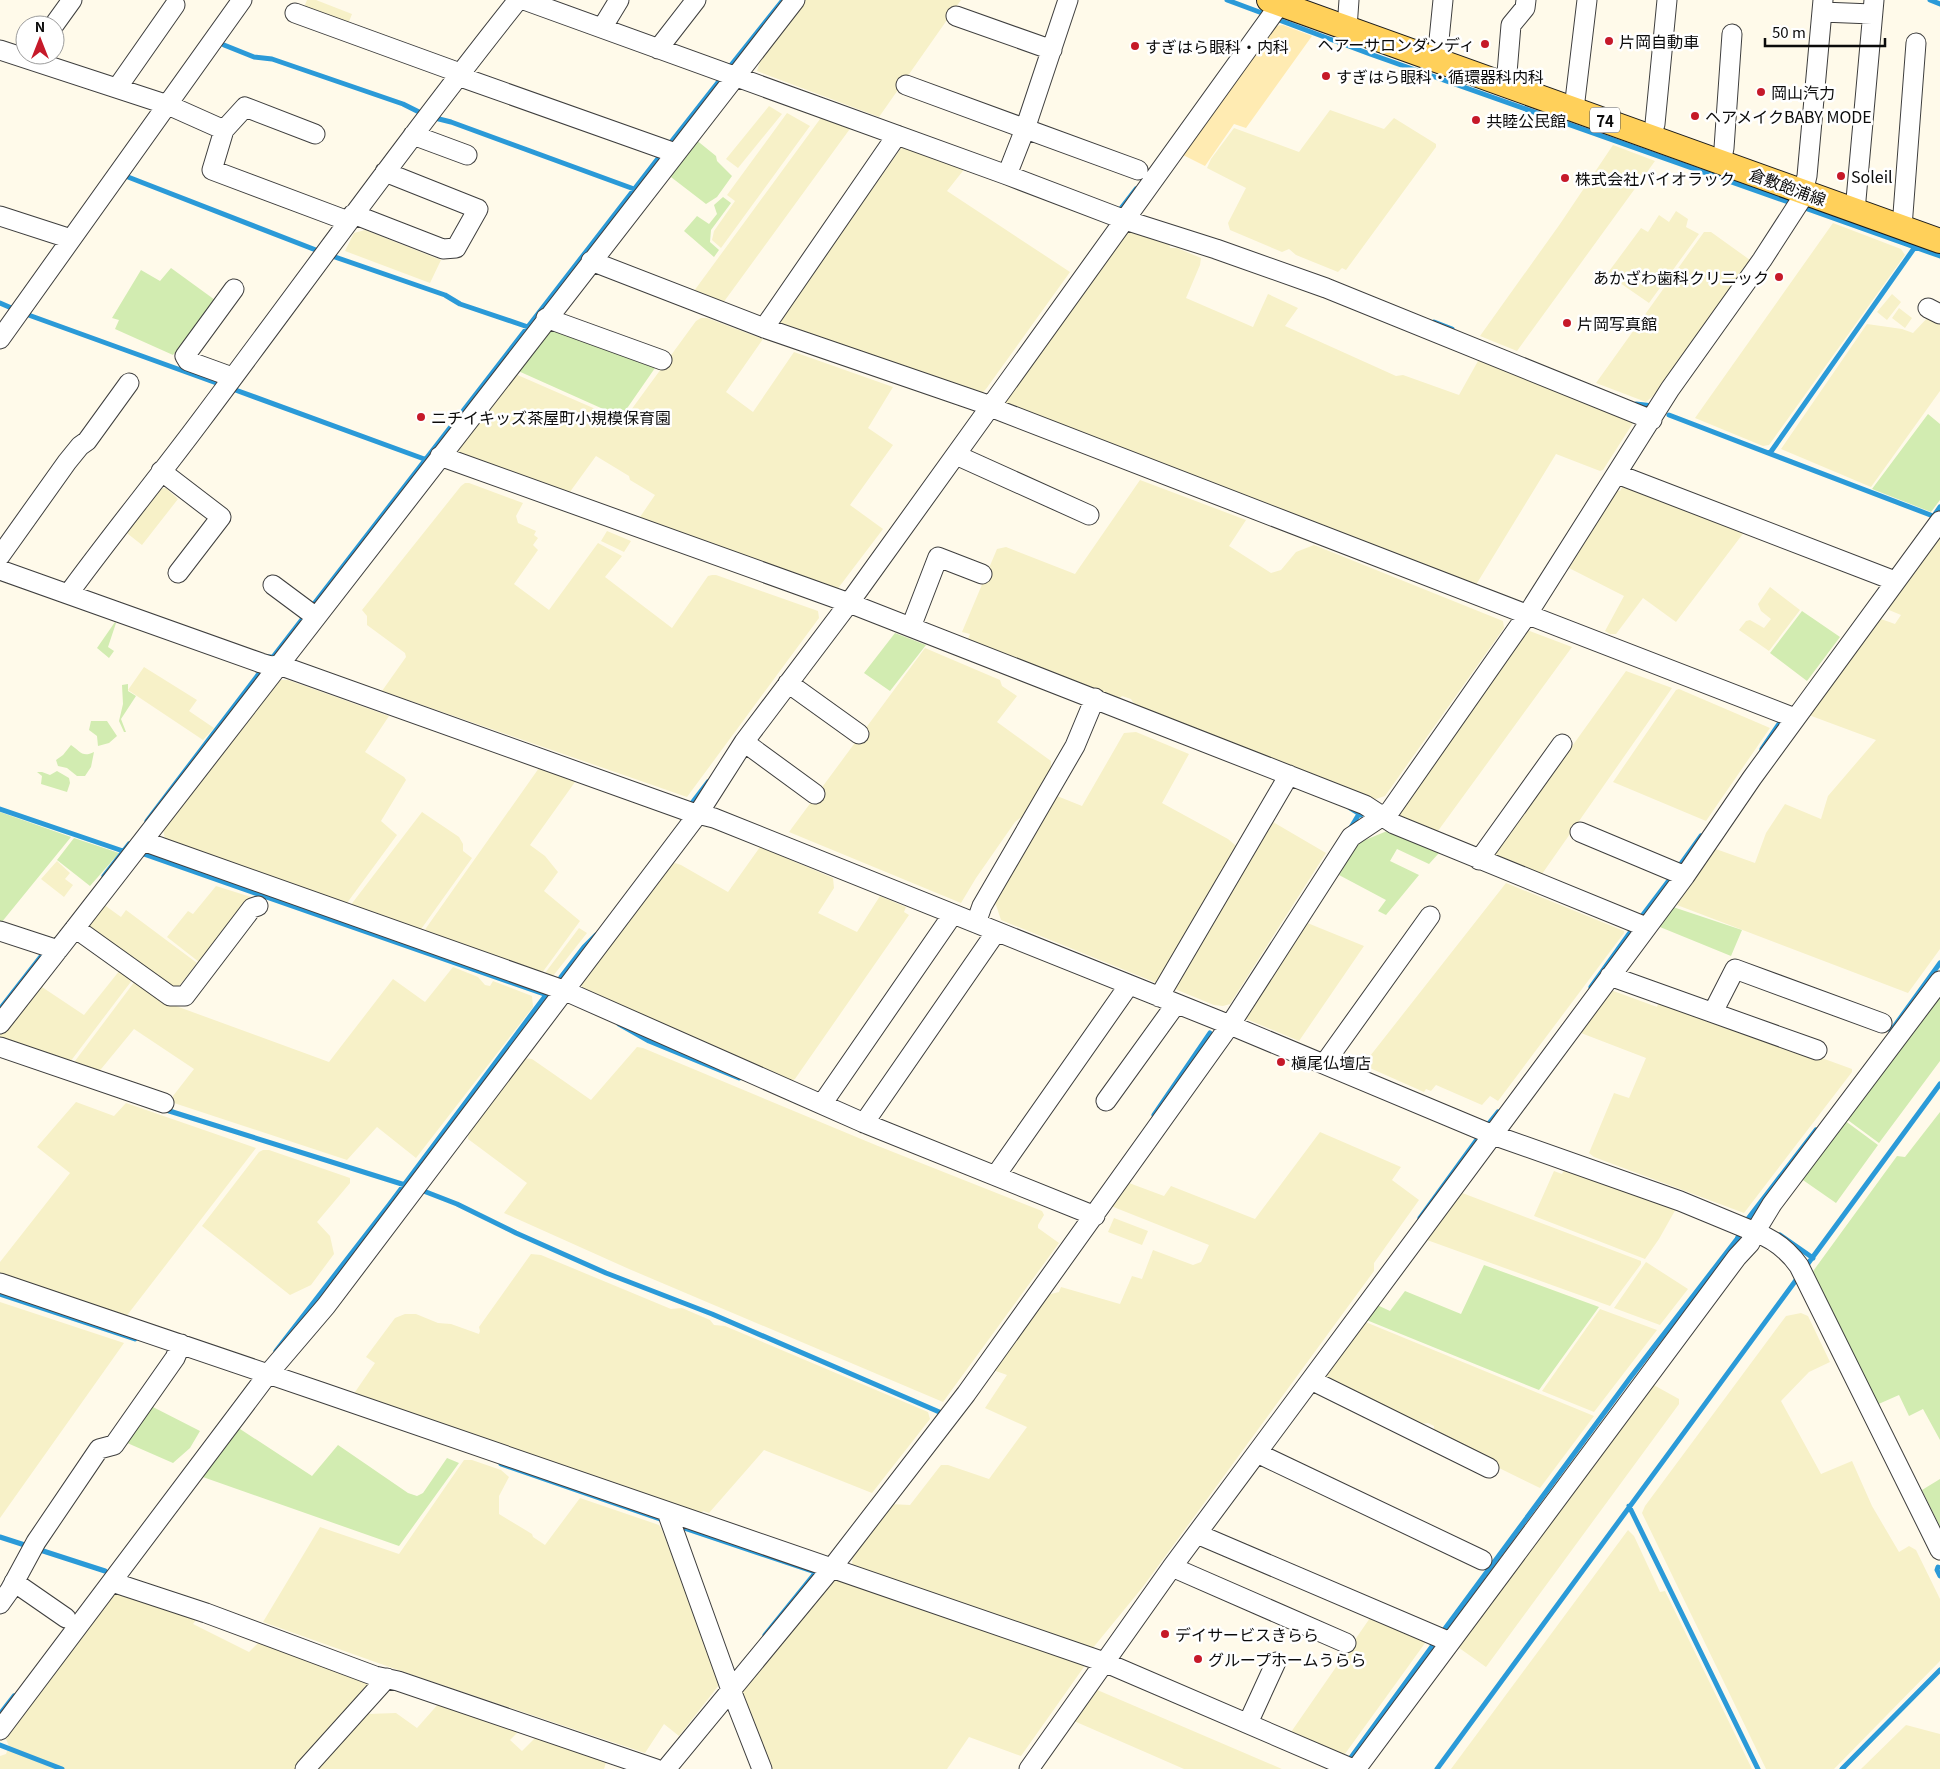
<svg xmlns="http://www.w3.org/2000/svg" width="1940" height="1769" font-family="Georgia,'Noto Sans JP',serif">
<rect width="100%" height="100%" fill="#fffaea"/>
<path fill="#f7f1c8" d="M 307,0 L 316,0 L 352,14 L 348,24 L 304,7 Z
M 804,0 L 961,0 L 879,117 L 757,71 L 761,58 Z
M 769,106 L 782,114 L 738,168 L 726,159 Z
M 1330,110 L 1384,129 L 1394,118 L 1436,144 L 1436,147 L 1346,270 L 1342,268 L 1338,272 L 1296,255 L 1289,249 L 1282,252 L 1230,230 L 1228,223 L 1246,188 L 1207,168 L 1211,159 L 1234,128 L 1299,152 Z
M 787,113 L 810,126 L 721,248 L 712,240 L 714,231 L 735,201 L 727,195 Z
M 823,115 L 852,126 L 723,303 L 694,291 Z
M 904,144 L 966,167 L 947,191 L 1070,272 L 986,389 L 980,395 L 781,326 L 780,319 Z
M 1613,145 L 1655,161 L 1517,351 L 1480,336 L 1560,224 Z
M 1676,211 L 1688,219 L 1686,227 L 1699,234 L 1649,303 L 1607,274 L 1641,228 L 1648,232 L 1659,215 L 1669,222 Z
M 1833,223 L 1901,249 L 1905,255 L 1769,445 L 1763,446 L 1695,418 Z
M 1129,229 L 1169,241 L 1170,248 L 1177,248 L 1201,258 L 1200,265 L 1186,298 L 1253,327 L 1268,294 L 1298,308 L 1285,326 L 1396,376 L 1403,375 L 1459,395 L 1478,361 L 1483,360 L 1633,420 L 1633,423 L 1603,470 L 1600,471 L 1556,454 L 1474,588 L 1001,406 Z
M 365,230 L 441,260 L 430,283 L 345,251 L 354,233 Z
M 1704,232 L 1711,232 L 1750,260 L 1654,395 L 1646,402 L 1596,383 Z
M 1892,294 L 1901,302 L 1887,320 L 1877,312 Z
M 1899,308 L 1912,318 L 1905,328 L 1892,318 Z
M 1931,314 L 1940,318 L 1940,391 L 1871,487 L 1781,449 L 1867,324 L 1902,329 L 1913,333 Z
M 701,318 L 707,318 L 763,339 L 726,392 L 753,412 L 794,352 L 893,387 L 868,428 L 893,445 L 850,505 L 883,529 L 836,591 L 638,520 L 655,495 L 630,480 L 629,476 L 596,456 L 567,496 L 457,454 L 456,447 L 513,373 L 623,421 L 696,321 Z
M 1140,480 L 1246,520 L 1229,546 L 1271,573 L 1281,570 L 1296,552 L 1314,545 L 1503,621 L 1504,628 L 1385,796 L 1373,800 L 1135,705 L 1131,699 L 1122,696 L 1118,700 L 968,639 L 970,634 L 962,632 L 997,549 L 1006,547 L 1075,574 Z
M 465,483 L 469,483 L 523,503 L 516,516 L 518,523 L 536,531 L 534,535 L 538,538 L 533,545 L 538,550 L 514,584 L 549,610 L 598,543 L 622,556 L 605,577 L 672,628 L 708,576 L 712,575 L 716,575 L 818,611 L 819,618 L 687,797 L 382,691 L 406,657 L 405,653 L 367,625 L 367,616 L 362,610 L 461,486 Z
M 1623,485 L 1745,531 L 1676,622 L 1643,598 L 1616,634 L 1610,634 L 1605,631 L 1624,596 L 1569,568 L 1617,490 L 1620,491 Z
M 166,488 L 178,499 L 142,545 L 123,530 L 154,489 Z
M 607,531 L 631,541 L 624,552 L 601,541 Z
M 1940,531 L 1940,949 L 1908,993 L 1677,905 L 1678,902 L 1674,900 L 1713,848 L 1755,863 L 1766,833 L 1785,804 L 1821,819 L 1828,796 L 1876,740 L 1806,714 L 1874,619 L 1879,622 L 1881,619 L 1895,624 L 1901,615 L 1889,610 L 1885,605 Z
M 1770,587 L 1800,610 L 1769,651 L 1739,630 L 1746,621 L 1750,620 L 1764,628 L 1771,619 L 1761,611 L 1758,604 Z
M 1527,630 L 1572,647 L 1435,835 L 1399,819 L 1400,816 L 1396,815 Z
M 925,648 L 1000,680 L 1002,686 L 1017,696 L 997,722 L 1051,761 L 1051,768 L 1027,819 L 1020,818 L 1015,822 L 976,878 L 961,903 L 789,832 Z
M 144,667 L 197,700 L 189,711 L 214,728 L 203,740 L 128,690 Z
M 1626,671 L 1672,688 L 1542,874 L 1494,855 Z
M 282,680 L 288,680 L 389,716 L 365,752 L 404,777 L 406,780 L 381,821 L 397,835 L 347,903 L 165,839 L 163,829 L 277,681 Z
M 1679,689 L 1770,728 L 1706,821 L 1613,782 L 1676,690 Z
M 1136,732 L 1189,754 L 1162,803 L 1228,839 L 1235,845 L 1237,850 L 1159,984 L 1001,920 L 996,905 L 990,899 L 1052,794 L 1082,806 L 1124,733 Z
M 539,768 L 575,782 L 530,845 L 545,856 L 558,872 L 544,891 L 580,921 L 542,973 L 424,931 Z
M 422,812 L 459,837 L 463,844 L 463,851 L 472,858 L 419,932 L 350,906 Z
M 1266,822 L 1273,822 L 1326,853 L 1230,1004 L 1223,1006 L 1214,1005 L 1170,987 Z
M 760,847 L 833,878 L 834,888 L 818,913 L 857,932 L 880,896 L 906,907 L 904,912 L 909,915 L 795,1079 L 790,1082 L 584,990 L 580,983 L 664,867 L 675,863 L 681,865 L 728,892 Z
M 57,861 L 70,873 L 65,879 L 73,885 L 64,897 L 41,879 Z
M 1506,883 L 1624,931 L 1624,933 L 1498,1101 L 1490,1096 L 1482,1105 L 1436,1085 L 1431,1091 L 1426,1089 L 1424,1092 L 1363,1065 Z
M 216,886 L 251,897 L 199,962 L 167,937 L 188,911 L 193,914 Z
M 103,904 L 121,917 L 126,910 L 197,963 L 176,990 L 85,927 Z
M 1305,922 L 1364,946 L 1299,1041 L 1244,1018 Z
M 579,928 L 587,933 L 553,976 L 545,973 Z
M 453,967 L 478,977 L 485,985 L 490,986 L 493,981 L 532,996 L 533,1007 L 416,1158 L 377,1127 L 347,1160 L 174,1103 L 172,1100 L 173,1096 L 194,1069 L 134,1029 L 97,1074 L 72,1065 L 135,981 L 165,1002 L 329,1062 L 393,979 L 425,1002 Z
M 120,970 L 133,979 L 67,1066 L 0,1044 L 0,1034 L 39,985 L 84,1015 Z
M 1608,989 L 1657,1007 L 1660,999 L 1852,1069 L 1852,1072 L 1744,1213 L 1594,1157 L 1589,1153 L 1614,1093 L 1629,1098 L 1646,1058 L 1581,1033 L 1584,1027 L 1582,1025 Z
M 637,1047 L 643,1048 L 878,1146 L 1042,1211 L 1044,1215 L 1038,1225 L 1038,1228 L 1059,1243 L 943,1402 L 629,1269 L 504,1213 L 527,1183 L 468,1139 L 469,1128 L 523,1058 L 532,1059 L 591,1100 Z
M 76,1102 L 114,1116 L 126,1103 L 256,1148 L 125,1318 L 0,1273 L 0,1262 L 70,1173 L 37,1147 Z
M 1320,1132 L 1401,1167 L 1392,1180 L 1419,1200 L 1374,1263 L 1374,1271 L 1142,1588 L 1092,1649 L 852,1567 L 853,1550 L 890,1504 L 910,1505 L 941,1465 L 948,1465 L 989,1479 L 1027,1427 L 985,1408 L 1007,1375 L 993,1370 L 1047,1295 L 1059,1292 L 1061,1287 L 1120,1304 L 1132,1276 L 1142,1279 L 1153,1250 L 1193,1265 L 1201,1262 L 1209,1245 L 1111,1206 L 1129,1183 L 1164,1196 L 1171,1186 L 1255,1219 Z
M 263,1150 L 269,1150 L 350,1178 L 350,1183 L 317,1222 L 330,1236 L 334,1254 L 311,1285 L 290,1295 L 202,1226 L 259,1152 Z
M 1565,1168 L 1677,1207 L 1659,1239 L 1645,1259 L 1534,1216 L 1554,1171 L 1562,1174 Z
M 1457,1191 L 1641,1261 L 1641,1264 L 1610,1306 L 1427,1240 Z
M 1114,1218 L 1148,1231 L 1142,1245 L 1108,1232 Z
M 531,1254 L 541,1255 L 671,1309 L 682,1308 L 710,1320 L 714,1325 L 725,1326 L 928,1412 L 930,1419 L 872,1493 L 764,1450 L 709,1513 L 703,1511 L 699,1516 L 353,1395 L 375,1363 L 366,1357 L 395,1318 L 405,1314 L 416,1314 L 438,1323 L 451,1324 L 479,1334 L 480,1331 L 479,1327 Z
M 1646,1262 L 1688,1289 L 1660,1325 L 1614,1308 Z
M 0,1302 L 124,1343 L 0,1518 Z
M 1600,1309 L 1657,1330 L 1594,1412 L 1542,1391 Z
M 1801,1313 L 1808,1316 L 1830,1362 L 1809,1372 L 1781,1401 L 1821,1474 L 1852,1461 L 1872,1506 L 1899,1552 L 1909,1546 L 1916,1550 L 1940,1599 L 1940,1661 L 1834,1769 L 1766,1769 L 1642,1513 L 1645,1506 L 1786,1316 Z
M 1363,1321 L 1594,1416 L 1540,1488 L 1434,1436 L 1434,1426 L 1428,1423 L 1420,1424 L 1327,1383 L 1325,1372 Z
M 1650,1383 L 1679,1399 L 1679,1404 L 1486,1667 L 1455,1645 Z
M 464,1460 L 472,1460 L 501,1470 L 509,1477 L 499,1496 L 499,1514 L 532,1534 L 533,1537 L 545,1545 L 580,1498 L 659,1525 L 662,1530 L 720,1679 L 719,1685 L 679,1736 L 664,1724 L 645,1753 L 395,1669 L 263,1622 L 320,1527 L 399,1554 Z
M 1628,1530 L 1634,1536 L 1660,1592 L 1665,1591 L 1752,1769 L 1451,1769 Z
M 834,1575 L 1086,1664 L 1021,1756 L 969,1737 L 947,1769 L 768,1769 L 741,1690 Z
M 114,1589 L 198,1617 L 193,1624 L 249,1652 L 261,1640 L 369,1680 L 370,1685 L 295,1769 L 0,1769 L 0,1756 L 6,1754 L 9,1746 L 4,1735 Z
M 1370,1618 L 1428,1639 L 1342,1758 L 1289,1735 Z
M 1095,1689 L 1282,1769 L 1184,1769 L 1074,1721 Z
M 440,1702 L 518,1728 L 518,1732 L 510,1740 L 522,1751 L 535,1738 L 551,1739 L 607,1759 L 604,1769 L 311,1769 L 358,1718 L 367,1714 L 396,1713 L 417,1728 Z
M 1906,1725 L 1940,1734 L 1940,1769 L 1861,1769 Z"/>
<path fill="#d2ecb1" d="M 695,139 L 716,156 L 717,161 L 732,176 L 717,197 L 706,204 L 667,174 Z
M 723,197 L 731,203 L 711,230 L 710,242 L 719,250 L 714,257 L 684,231 L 697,216 L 709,224 L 717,214 L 714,205 Z
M 171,268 L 215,300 L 173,355 L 115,329 L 119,320 L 112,318 L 141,270 L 160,281 Z
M 549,328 L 655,368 L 621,417 L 516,370 Z
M 1928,414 L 1940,424 L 1940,500 L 1931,512 L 1872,489 Z
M 1802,611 L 1840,637 L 1807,681 L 1770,653 Z
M 115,622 L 116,623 L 108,647 L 114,651 L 109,658 L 97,648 Z
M 895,633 L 926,645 L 890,691 L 864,673 Z
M 128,684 L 128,691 L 136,696 L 121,719 L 126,732 L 124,732 L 119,721 L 123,704 L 122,685 Z
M 91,721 L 107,721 L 117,736 L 109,743 L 98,746 L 97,736 L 89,730 Z
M 71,745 C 80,751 82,758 94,752 L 91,767 L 85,776 L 77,776 L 67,768 L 58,766 L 56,760 L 63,755 Z
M 57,771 L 69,778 L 70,783 L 67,792 L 41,784 L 42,776 L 37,772 L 42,772 L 50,775 Z
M 0,812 L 71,837 L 1,923 L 0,923 Z
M 1387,831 L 1439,853 L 1429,864 L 1397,849 L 1390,861 L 1419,875 L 1386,915 L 1378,911 L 1386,900 L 1339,875 L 1358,843 Z
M 74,838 L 119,853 L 90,886 L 57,860 Z
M 1670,906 L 1742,930 L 1731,956 L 1655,925 Z
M 1940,994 L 1940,1061 L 1879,1143 L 1845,1118 Z
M 1940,1112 L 1940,1440 L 1923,1409 L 1909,1416 L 1899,1395 L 1874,1406 L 1811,1274 L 1897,1156 L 1905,1157 Z
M 1844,1120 L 1878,1145 L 1836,1203 L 1800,1178 Z
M 1484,1265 L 1599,1307 L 1539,1390 L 1364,1319 L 1375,1304 L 1390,1311 L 1405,1291 L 1461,1314 Z
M 151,1406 L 200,1431 L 190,1448 L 173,1463 L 125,1442 Z
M 237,1427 L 312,1476 L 338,1445 L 408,1493 L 417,1496 L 423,1493 L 447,1458 L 459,1463 L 399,1546 L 200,1476 Z
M 1940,1479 L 1940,1527 L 1922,1490 Z"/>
<path fill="#ffebb2" d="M 1283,25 L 1312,36 L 1246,128 L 1234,124 L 1205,166 L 1181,154 L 1274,26 Z"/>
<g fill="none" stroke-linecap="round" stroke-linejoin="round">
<path stroke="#2b9ad8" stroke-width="5" d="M 1227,0 L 1262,13
M 1930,0 L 1940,4
M 1279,20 L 1370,54 L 1794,204
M 224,45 L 254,57 L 272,59 L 403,104 L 423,114
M 728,69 L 783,0
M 431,117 L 451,122 L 634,189
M 668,146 L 723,76
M 128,177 L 321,252
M 1802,207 L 1940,256
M 1119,211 L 1136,189
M 329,255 L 445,295 L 460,304 L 528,327
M 0,303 L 16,310
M 23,313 L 222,385
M 1434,322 L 1452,329
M 230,388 L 427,460
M 1636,404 L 1653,406
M 1669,415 L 1933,516
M 1770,453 L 1915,247
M 1933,517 L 1940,507
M 267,657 L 273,657 L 663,152
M 1762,749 L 1781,721
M 692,803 L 708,782
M 1350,808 L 1361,815
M 0,809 L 123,851
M 147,821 L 264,667
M 1350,829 L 1359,814
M 138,852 L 547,995
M 1678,868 L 1701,836
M 104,876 L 129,844
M 1639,920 L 1673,875
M 561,977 L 584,947 L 596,935
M 1591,987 L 1634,927
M 0,1009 L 46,950
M 619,1024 L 649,1041 L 739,1078
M 1891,1031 L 1940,963
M 163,1109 L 405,1185
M 1154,1115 L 1210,1033
M 1486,1127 L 1498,1112
M 421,1190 L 457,1204 L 516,1233 L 606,1273 L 712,1314 L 944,1414
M 1420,1218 L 1481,1134
M 1780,1235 L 1813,1258
M 1804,1269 L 1940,1084
M 0,1294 L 135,1339
M 276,1351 L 389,1205 L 546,995
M 501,1464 L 660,1519
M 1629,1506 L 1758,1769
M 678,1526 L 815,1572
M 0,1537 L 105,1571
M 1938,1567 L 1937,1570 L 1940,1576
M 1441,1634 L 1630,1378 L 1737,1239 L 1747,1220 L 1816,1130
M 765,1635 L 816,1572
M 0,1714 L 14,1696
M 0,1745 L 62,1769
M 1347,1763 L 1436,1641
M 1437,1769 L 1799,1276
M 1842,1769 L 1940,1670"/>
<g stroke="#3e3e3e" stroke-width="21">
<path id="minor" d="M 524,0 L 1007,175 L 1125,220 L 1216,249 L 1326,288 L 1652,420
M 1822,12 L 1872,14
M 295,13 L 460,73
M 956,16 L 1052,50
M 54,25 L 72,0
M 602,28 L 619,0
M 1347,28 L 1349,0
M 658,49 L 696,0
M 0,50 L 168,105 L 224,130 L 212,170 L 348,221
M 1437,60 L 1443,0
M 458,76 L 675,153
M 906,85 L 1138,170
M 1506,85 L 1511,25 L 1525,8 L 1526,0
M 117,88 L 175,5
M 1574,109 L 1587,0
M 224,130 L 245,107 L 315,134
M 413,135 L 467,155
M 1651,136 L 1655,124 L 1667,0
M 1721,162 L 1724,148 L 1732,34
M 1007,175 L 1025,129 L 1068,0
M 1803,192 L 1807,176 L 1823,0
M 1855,211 L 1874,0
M 353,214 L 443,249 L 456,248 L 478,209 L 385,172
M 0,216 L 71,239
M 1902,227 L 1916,43
M 591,261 L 764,328 L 991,406
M 1928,308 L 1940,314
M 546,318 L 662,360
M 764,328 L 897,135
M 0,339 L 242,0
M 232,377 L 188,361 L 185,356 L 234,289
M 990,407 L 1795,718
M 956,455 L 1089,515
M 440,456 L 849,603 L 1365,805 L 1394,824 L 1646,927
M 161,471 L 221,517 L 178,573
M 1617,474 L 1895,581
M 0,556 L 67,462 L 80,446 L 87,441 L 129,383
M 0,570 L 261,663 L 271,666 L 279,665 L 690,812 L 714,818 L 1230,1025 L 1493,1135 L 1680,1201 L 1755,1232 L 1750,1243 L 1737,1257 L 1356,1769
M 273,585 L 316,617
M 69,593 C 112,534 158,478 202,419 C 307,279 409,137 518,0
M 911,627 L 938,557 L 982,574
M 788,683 L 859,734
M 744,742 L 815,794
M 1580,832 L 1685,876
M 143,841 L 563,990 L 864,1123 L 1095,1216
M 1479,860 L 1562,744
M 976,923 L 982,906 L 1075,746 L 1095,698
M 75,928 L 170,996 L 185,996 L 252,908 L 258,906
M 0,931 L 58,950
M 1610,976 L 1817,1050
M 1940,981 L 1772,1204 L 1755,1232 C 1773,1239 1788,1250 1799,1266 L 1940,1550
M 1159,997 L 1289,775
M 1713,1012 L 1735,969 L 1882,1023
M 0,1024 C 267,684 529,340 795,0
M 0,1047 L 164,1103
M 1324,1064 L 1430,916
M 1106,1101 L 1176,1004
M 822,1104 L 953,914
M 864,1123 L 996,932
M 996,1175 L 1129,985
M 0,1283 L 321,1392 L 1104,1662 L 1353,1769
M 1311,1380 L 1489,1468
M 1257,1453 L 1482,1560
M 667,1512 L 731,1690 L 762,1769
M 1197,1534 L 1450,1642
M 1172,1567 L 1346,1643
M 14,1582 L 66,1618
M 112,1582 L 206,1613 L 375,1676 L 398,1681 L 656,1769
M 0,1604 L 10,1590 L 36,1542 L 99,1449 L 114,1445 L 175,1358 L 181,1344
M 1248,1723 L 1276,1662
M 0,1730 L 268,1374 L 326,1306 L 698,814 L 744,742 L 849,603 L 1280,4
M 305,1769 L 387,1678
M 666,1769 L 831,1569 L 966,1394 L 1230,1025 L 1351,837 L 1390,811 L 1527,615 L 1670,389 L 1762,260 L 1806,192
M 1029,1769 L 1172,1567 L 1685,876 L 1752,778 L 1940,521"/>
</g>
<g stroke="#1c1c1c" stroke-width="26">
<path id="major" d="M 1269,0 L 1940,241"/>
</g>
<use href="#minor" stroke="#fff" stroke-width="19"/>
<use href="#major" stroke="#ffd05a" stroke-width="24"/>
</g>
<g fill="#c61929" stroke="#fff" stroke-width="2">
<circle cx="1609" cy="41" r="5"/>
<circle cx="1485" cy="44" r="5"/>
<circle cx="1135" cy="46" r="5"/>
<circle cx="1326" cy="76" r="5"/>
<circle cx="1761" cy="92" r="5"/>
<circle cx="1695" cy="116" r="5"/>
<circle cx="1476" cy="120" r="5"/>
<circle cx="1841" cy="176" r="5"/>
<circle cx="1565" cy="178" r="5"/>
<circle cx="1779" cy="277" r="5"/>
<circle cx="1567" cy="323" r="5"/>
<circle cx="421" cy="417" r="5"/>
<circle cx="1281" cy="1062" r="5"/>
<circle cx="1165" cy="1634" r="5"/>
<circle cx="1198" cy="1659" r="5"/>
</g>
<g text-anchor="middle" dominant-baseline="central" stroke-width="5" stroke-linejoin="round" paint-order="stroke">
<rect fill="#fff" stroke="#545454" stroke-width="1" x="1590" y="107.5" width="30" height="25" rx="4"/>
<g font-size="15" font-weight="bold" fill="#0b0b0b">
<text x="1605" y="120">74</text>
</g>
<g font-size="16" fill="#0b0b0b" stroke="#fff" text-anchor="start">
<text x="1619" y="41">片岡自動車</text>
<text x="1475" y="44" text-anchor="end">ヘアーサロンダンディ</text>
<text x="1145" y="46">すぎはら眼科・内科</text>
<text x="1336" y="76">すぎはら眼科・循環器科内科</text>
<text x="1771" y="92">岡山汽力</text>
<text x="1705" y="116">ヘアメイクBABY MODE</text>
<text x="1486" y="120">共睦公民館</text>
<text x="1851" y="176">Soleil</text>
<text x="1575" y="178">株式会社バイオラック</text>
<text x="1769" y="277" text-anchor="end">あかざわ歯科クリニック</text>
<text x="1577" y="323">片岡写真館</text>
<text x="431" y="417">ニチイキッズ茶屋町小規模保育園</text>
<text x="1291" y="1062">槇尾仏壇店</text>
<text x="1175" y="1634">デイサービスきらら</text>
<text x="1208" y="1659">グループホームうらら</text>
</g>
<g font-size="16" fill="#0b0b0b" stroke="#fff">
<text transform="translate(1788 186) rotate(20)">倉敷飽浦線</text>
</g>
</g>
<g transform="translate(40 40)"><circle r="24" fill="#ffffff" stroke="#9d9d9d"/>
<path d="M0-4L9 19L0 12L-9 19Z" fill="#c61929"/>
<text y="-8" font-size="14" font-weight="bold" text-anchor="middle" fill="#0b0b0b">N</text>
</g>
<path d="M1765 38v8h120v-8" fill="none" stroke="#0b0b0b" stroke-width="2.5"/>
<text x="1772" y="38" font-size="15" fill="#0b0b0b" stroke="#ffffff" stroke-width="4" paint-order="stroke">50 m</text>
</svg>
